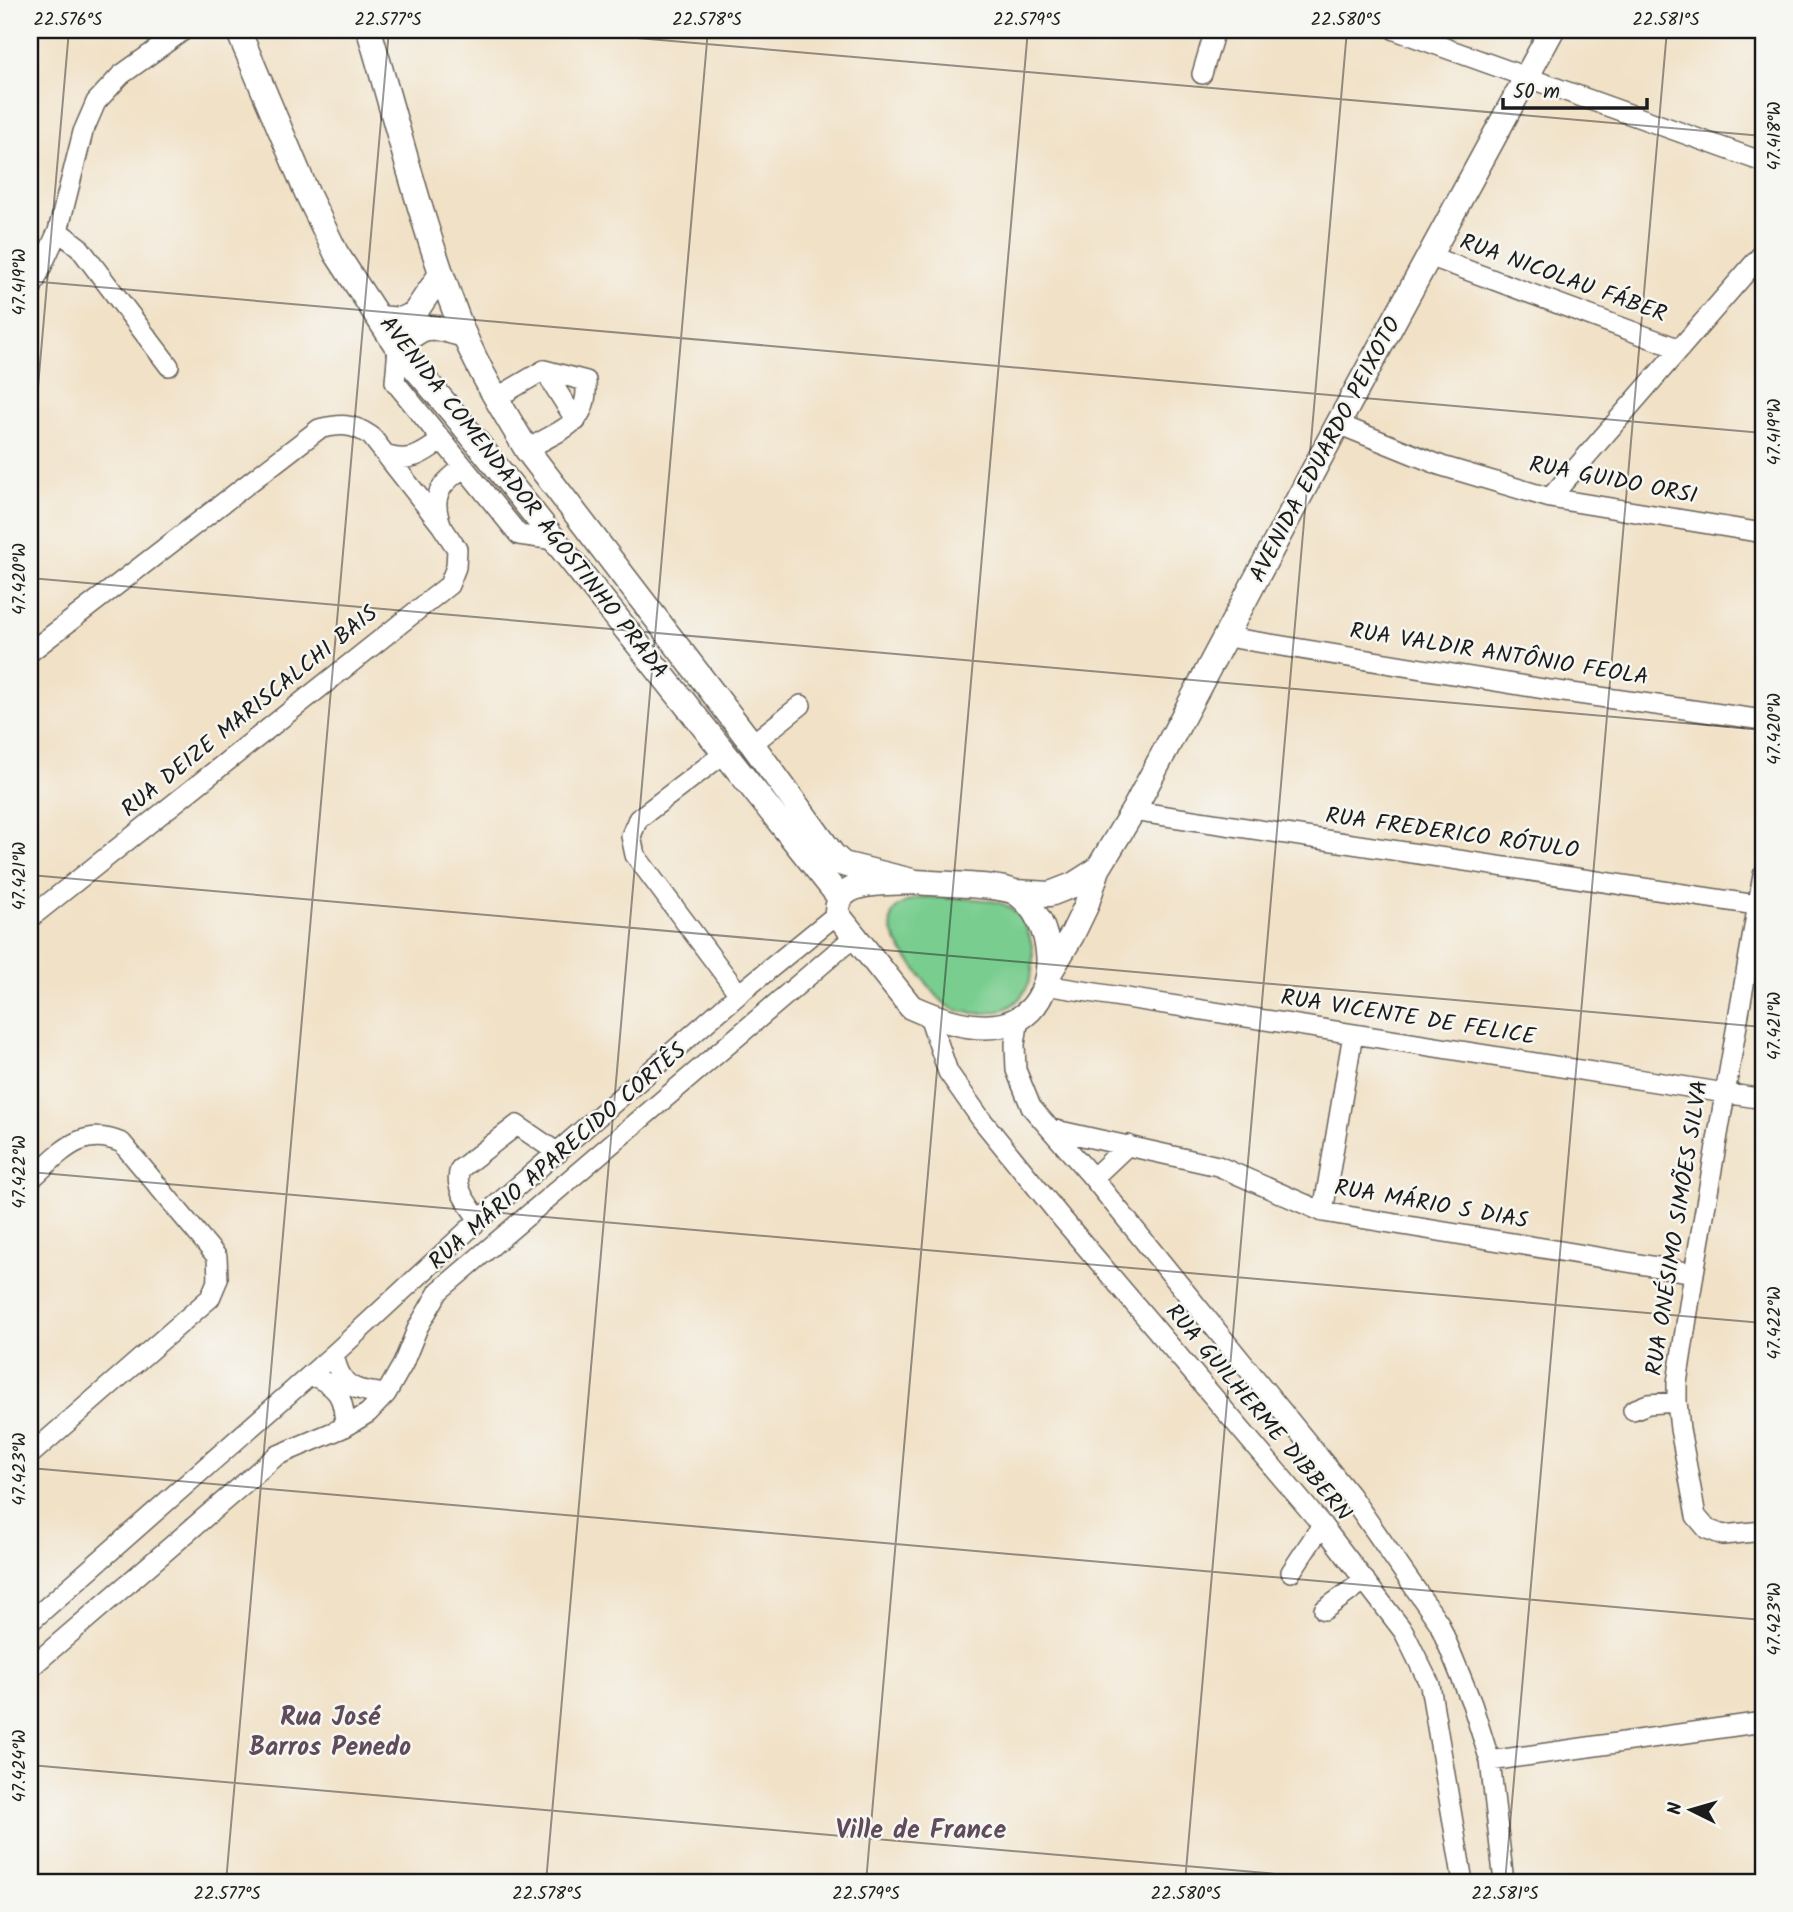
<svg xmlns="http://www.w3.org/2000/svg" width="1793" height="1912" font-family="Kalam,sans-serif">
<rect width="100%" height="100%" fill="#f6f6f2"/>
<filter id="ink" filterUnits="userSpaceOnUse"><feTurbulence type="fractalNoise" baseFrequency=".0143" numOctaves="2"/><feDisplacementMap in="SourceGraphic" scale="14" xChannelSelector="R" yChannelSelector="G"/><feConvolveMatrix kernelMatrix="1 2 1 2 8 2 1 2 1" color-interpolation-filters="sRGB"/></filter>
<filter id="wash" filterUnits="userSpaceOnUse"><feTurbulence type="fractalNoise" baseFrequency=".00686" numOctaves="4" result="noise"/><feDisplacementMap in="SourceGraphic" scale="28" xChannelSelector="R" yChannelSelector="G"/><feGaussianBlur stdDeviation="1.57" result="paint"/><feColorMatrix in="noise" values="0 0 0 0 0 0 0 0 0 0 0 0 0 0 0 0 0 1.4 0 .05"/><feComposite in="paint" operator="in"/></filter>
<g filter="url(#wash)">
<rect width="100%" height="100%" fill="#f1e1c6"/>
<path fill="#79cd8f" stroke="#4a7456" stroke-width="2" d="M 923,897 C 941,898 993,897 1007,906 C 1044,929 1043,1003 995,1012 C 980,1014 960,1014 948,1006 C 935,997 926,981 916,969 C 894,941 869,907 923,897 Z"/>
</g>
<g filter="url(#ink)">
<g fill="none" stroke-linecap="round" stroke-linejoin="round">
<g stroke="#676158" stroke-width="22">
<path id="minor" d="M 1395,30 L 1763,162
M 1202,74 L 1215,30
M 58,231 L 79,247 L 169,366
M 1429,256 L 1680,349
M 30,292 L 58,231 L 83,132 L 96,102 L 121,75 L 184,30
M 398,348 L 395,382 L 519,535 L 555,540
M 544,370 L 576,421
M 496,398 L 544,370 L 586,381 C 589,427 560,428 527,450
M 1338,424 L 1442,466 L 1550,498 L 1763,533
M 388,456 C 411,463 424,453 442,440
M 1550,498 L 1763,253
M 441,524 C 430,495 441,484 464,467
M 1227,637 L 1550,690 L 1763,720
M 30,652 L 319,429 C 340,424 352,423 371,436 L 441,525 L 457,549 L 456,567 L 449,585 L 30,918
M 752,744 L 801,705
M 726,752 L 638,819 L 631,836 L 635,855 L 739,994
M 1133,811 L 1763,906
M 1763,875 L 1694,1273 L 1677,1383 L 1677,1402 L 1680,1429 L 1696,1516 L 1707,1529 L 1723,1535 L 1763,1531
M 1045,985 L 1763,1099
M 929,1016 L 948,1072 L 981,1119 L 1059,1215 L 1322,1525 L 1404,1632 L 1430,1685 L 1463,1882
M 1019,1018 L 1015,1044 L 1016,1070 L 1031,1107 L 1093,1178 L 1350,1495 L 1439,1623 L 1472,1704 L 1490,1761 L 1504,1882
M 1051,1129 L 1218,1166 L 1323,1212 L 1694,1273
M 1093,1178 L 1128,1145
M 30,1180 C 59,1155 80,1124 122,1143 L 217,1257 L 218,1279 L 210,1298 L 30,1455
M 1323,1212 L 1353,1034
M 479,1220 C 469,1205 453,1188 460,1169 L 517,1125 L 558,1153
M 334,1354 C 340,1388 354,1390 386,1394
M 311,1375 C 339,1387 344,1397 345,1427
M 1633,1410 L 1648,1404 L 1677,1402
M 1291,1572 L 1322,1525
M 1324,1610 L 1365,1580
M 30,1622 L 334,1354 L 479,1220 L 739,994 L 837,914
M 30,1668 L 276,1456 L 345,1427 L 368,1413 L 386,1394 L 403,1364 L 418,1327 L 439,1291 L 854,937
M 1490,1761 L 1763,1722"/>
</g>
<g stroke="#676158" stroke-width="27">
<path id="major" d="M 238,30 L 307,193 L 336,253 L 398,348 L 460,421 L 840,898
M 369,30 C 399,130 424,235 463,332 C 480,373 504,412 527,450 L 752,744 L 833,855 L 843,864 L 916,882
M 379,318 L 401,320 L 414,314 L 441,274
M 398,348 C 425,322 429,325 464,335
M 916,882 C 935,884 1003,884 1016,893 C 1055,919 1062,992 1020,1018 C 988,1037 942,1021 911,1007 L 837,914 C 835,877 890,884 916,882 Z
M 1015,892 L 1050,894 L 1073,885 L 1098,869
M 1047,977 L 1072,935 L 1086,906 L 1098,869 L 1133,811 L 1338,424 L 1552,30"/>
</g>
<use href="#minor" stroke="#fff" stroke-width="19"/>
<use href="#major" stroke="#fff" stroke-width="24"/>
</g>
</g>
<path fill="none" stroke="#1c1c1c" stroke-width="2" stroke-opacity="0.45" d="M 545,30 L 1763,136M 30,281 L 1763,433M 30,479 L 69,30M 30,578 L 1763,730M 30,875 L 1763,1027M 30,1172 L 1763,1323M 30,1468 L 1763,1620M 30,1765 L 1368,1882M 226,1882 L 389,30M 546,1882 L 708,30M 866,1882 L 1028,30M 1185,1882 L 1347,30M 1505,1882 L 1667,30"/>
<g text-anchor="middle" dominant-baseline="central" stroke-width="5" stroke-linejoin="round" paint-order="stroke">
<g font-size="23" fill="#1c1c1c" stroke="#f6f6f2">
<text transform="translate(1563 279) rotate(20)">RUA NICOLAU FÁBER</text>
<text transform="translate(1326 450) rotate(-62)">AVENIDA EDUARDO PEIXOTO</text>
<text transform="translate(1613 481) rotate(11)">RUA GUIDO ORSI</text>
<text transform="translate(523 498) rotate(52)">AVENIDA COMENDADOR AGOSTINHO PRADA</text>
<text transform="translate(1499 655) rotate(9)">RUA VALDIR ANTÔNIO FEOLA</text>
<text transform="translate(250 712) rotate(-39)">RUA DEIZE MARISCALCHI BAIS</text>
<text transform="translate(1452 834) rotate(8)">RUA FREDERICO RÓTULO</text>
<text transform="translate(1408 1018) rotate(9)">RUA VICENTE DE FELICE</text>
<text transform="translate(558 1157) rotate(-41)">RUA MÁRIO APARECIDO CORTÊS</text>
<text transform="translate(1431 1205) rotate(10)">RUA MÁRIO S DIAS</text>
<text transform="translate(1678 1228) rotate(-81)">RUA ONÉSIMO SIMÕES SILVA</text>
<text transform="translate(1258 1413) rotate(50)">RUA GUILHERME DIBBERN</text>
</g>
<g font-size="26" font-weight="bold" fill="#604b5a" stroke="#f6f6f2">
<text x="330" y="1718">Rua José<tspan x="330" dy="30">Barros Penedo</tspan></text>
<text x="921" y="1831">Ville de France</text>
</g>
</g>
<rect width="1793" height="1912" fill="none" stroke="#f6f6f2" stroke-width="77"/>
<g transform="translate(1691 1810) rotate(275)" stroke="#f6f6f2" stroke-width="5" paint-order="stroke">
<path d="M0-5L12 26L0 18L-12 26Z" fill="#1c1c1c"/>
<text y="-10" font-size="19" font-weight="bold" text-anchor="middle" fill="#1c1c1c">N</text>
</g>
<path d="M1503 98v10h144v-10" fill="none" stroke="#1c1c1c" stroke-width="3.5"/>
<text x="1513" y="98" font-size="21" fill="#1c1c1c" stroke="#f6f6f2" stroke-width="5" paint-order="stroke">50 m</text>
<rect x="38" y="38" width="1717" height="1836" fill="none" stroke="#1c1c1c" stroke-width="2.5"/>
<g font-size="18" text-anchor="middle" fill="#1c1c1c">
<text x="68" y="25">22.576°S</text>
<text x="388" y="25">22.577°S</text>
<text x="707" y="25">22.578°S</text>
<text x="1027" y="25">22.579°S</text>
<text x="1346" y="25">22.580°S</text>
<text x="1666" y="25">22.581°S</text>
<text transform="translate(1774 136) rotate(-90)" y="6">47.418°W</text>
<text transform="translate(19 282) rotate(-90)" y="6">47.419°W</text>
<text transform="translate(1774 432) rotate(-90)" y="6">47.419°W</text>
<text transform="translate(19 579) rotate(-90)" y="6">47.420°W</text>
<text transform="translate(1774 729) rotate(-90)" y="6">47.420°W</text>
<text transform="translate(19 876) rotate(-90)" y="6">47.421°W</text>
<text transform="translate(1774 1026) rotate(-90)" y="6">47.421°W</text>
<text transform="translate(19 1172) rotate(-90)" y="6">47.422°W</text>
<text transform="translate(1774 1323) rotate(-90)" y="6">47.422°W</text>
<text transform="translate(19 1469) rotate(-90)" y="6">47.423°W</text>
<text transform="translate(1774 1619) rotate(-90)" y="6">47.423°W</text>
<text transform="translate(19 1766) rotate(-90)" y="6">47.424°W</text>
<text x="227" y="1899">22.577°S</text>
<text x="547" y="1899">22.578°S</text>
<text x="866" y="1899">22.579°S</text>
<text x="1186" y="1899">22.580°S</text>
<text x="1505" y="1899">22.581°S</text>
</g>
</svg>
